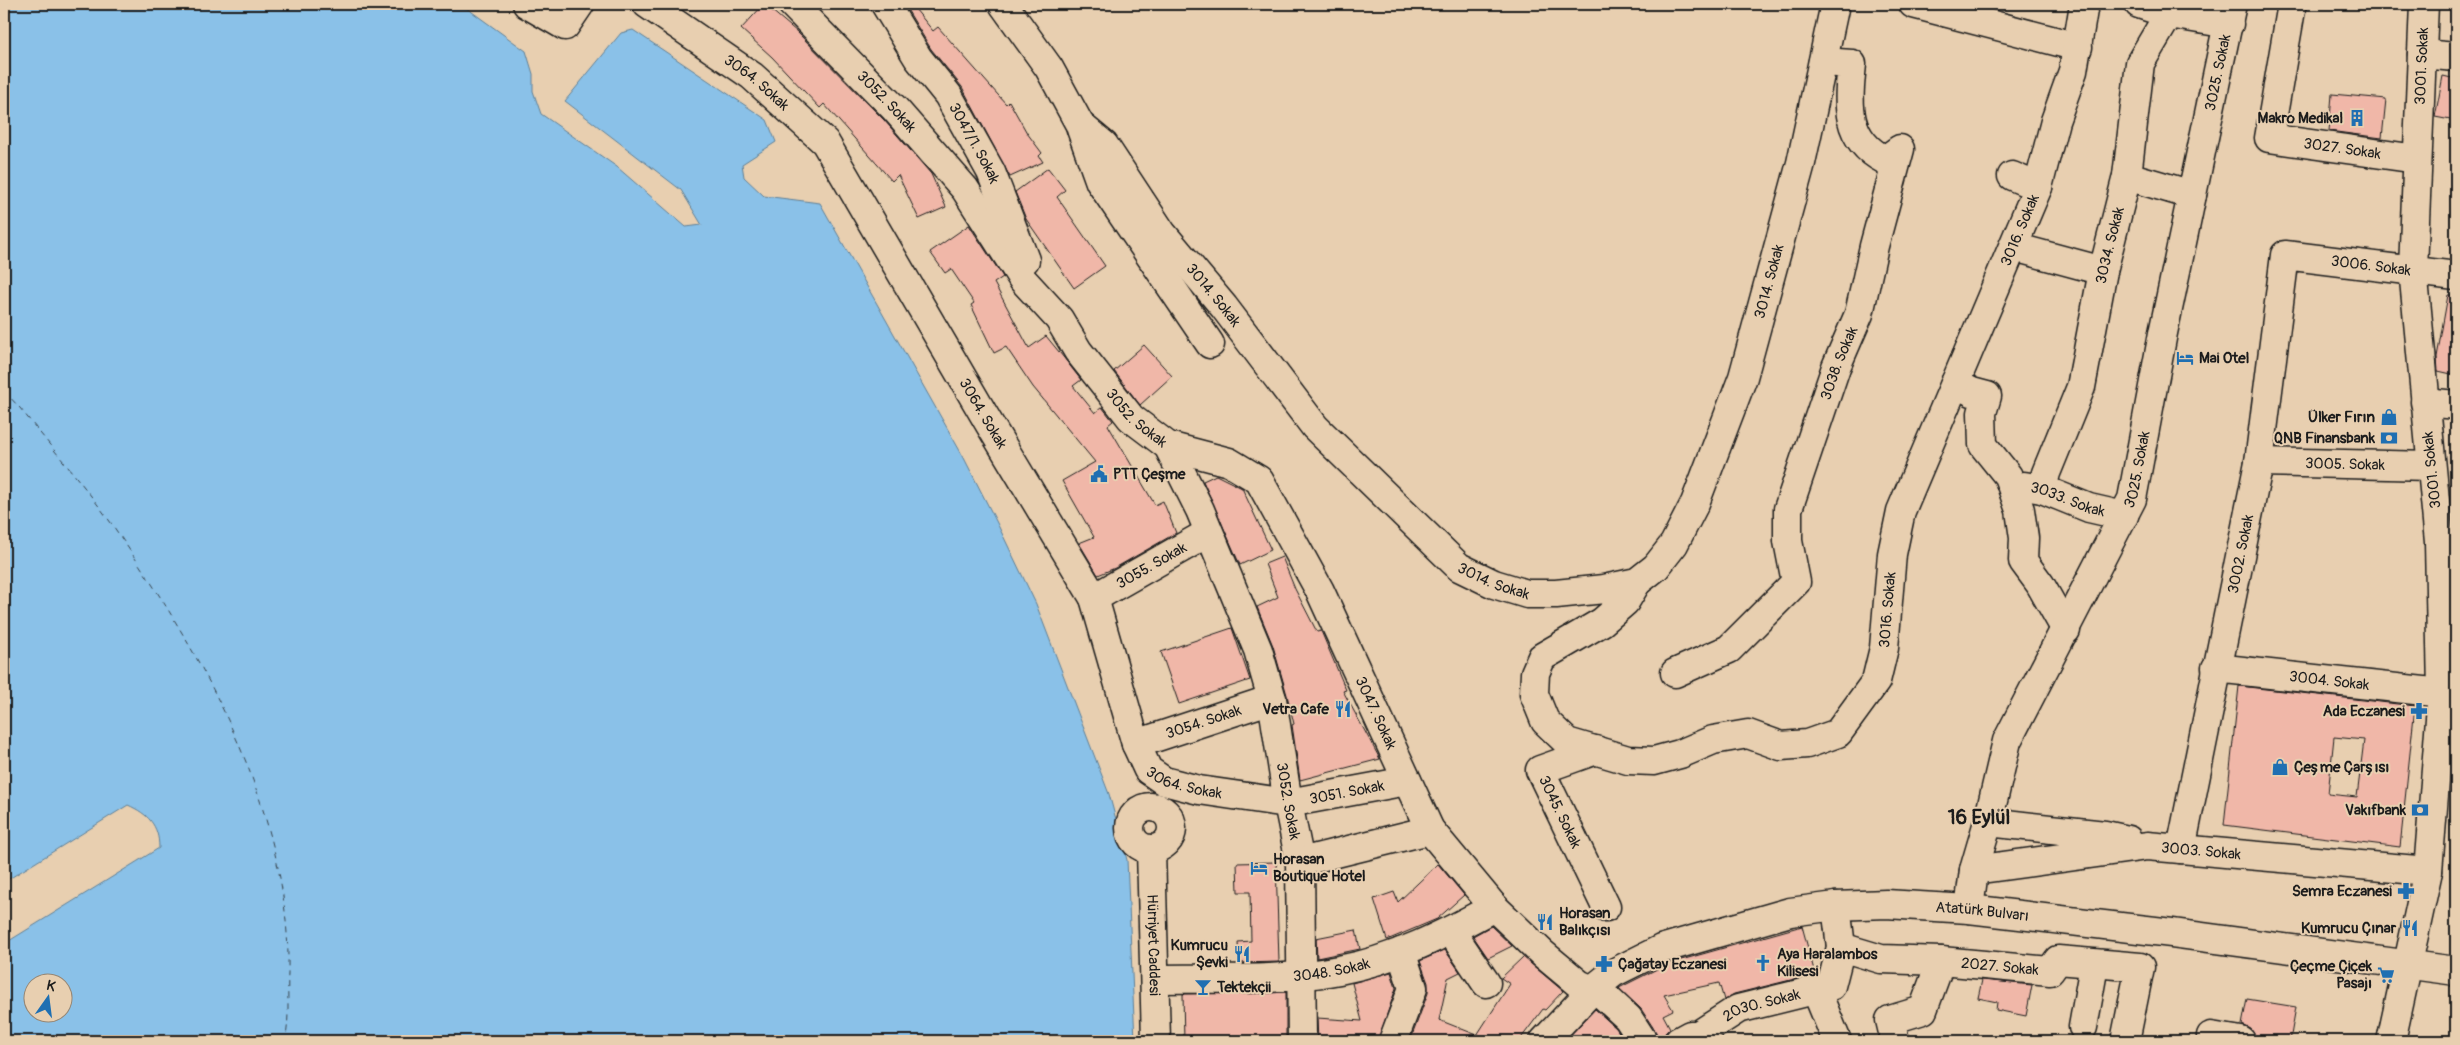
<svg xmlns="http://www.w3.org/2000/svg" width="2460" height="1045" font-family="Pangolin,sans-serif">
<rect width="100%" height="100%" fill="#e8cfb0"/>
<filter id="ink" filterUnits="userSpaceOnUse"><feTurbulence type="fractalNoise" baseFrequency=".02" numOctaves="2"/><feDisplacementMap in="SourceGraphic" scale="10" xChannelSelector="R" yChannelSelector="G"/><feConvolveMatrix kernelMatrix="1 2 1 2 8 2 1 2 1" color-interpolation-filters="sRGB"/></filter>
<g filter="url(#ink)">
<path fill="#8ac1e8" stroke="#5e7f96" fill-rule="evenodd" d="M 4,4 L 461,4 L 526,51 L 533,74 L 533,91 L 541,114 L 617,167 L 686,227 L 702,225 L 681,190 L 565,101 L 621,33 L 633,30 L 767,120 L 776,142 L 742,164 L 744,177 L 764,196 L 820,203 L 964,458 L 997,523 L 1036,604 L 1109,794 L 1127,860 L 1135,1041 L 4,1041 L 4,944 L 159,848 C 159,825 148,814 128,805 L 4,882 ZM 32,982 L 62,982 L 62,1012 L 32,1012 Z"/>
<g fill="none" stroke-linecap="round" stroke-linejoin="round">
<path stroke="#38454f" stroke-width="1" stroke-dasharray="6 5" stroke-linecap="butt" d="M 4,391 L 20,408 C 53,450 90,491 120,536 C 208,664 291,814 288,973 C 287,995 290,1020 285,1041"/>
</g>
<path fill="#f0b7a8" stroke="#1c1c1c" fill-rule="evenodd" d="M 764,4 L 797,32 L 884,120 L 931,174 L 946,207 L 919,219 L 898,175 L 892,181 L 824,104 L 820,108 L 772,57 L 741,29 Z
M 907,4 L 911,4 L 933,31 L 938,27 L 1006,104 L 1009,101 L 1027,133 L 1042,153 L 1039,156 L 1043,162 L 1010,177 L 962,87 L 931,49 L 905,6 Z
M 2443,76 L 2456,79 L 2456,121 L 2435,117 Z
M 2332,94 L 2386,99 L 2382,138 L 2329,131 Z
M 1048,168 L 1065,190 L 1057,197 L 1105,266 L 1074,288 L 1026,219 L 1015,192 Z
M 969,225 L 1003,277 L 994,283 L 1029,348 L 1046,336 L 1064,358 L 1081,380 L 1073,386 L 1095,413 L 1102,407 L 1113,421 L 1108,425 L 1155,505 L 1163,501 L 1176,533 L 1115,568 L 1098,575 L 1079,543 L 1094,537 L 1062,481 L 1095,462 L 1033,387 L 1006,347 L 994,353 L 971,305 L 974,303 L 951,269 L 945,273 L 930,252 Z
M 2448,295 L 2456,295 L 2456,375 L 2438,371 L 2437,357 Z
M 1144,345 L 1172,376 L 1140,405 L 1114,371 Z
M 1216,475 L 1242,488 L 1271,550 L 1240,565 L 1203,481 Z
M 1282,557 L 1295,589 L 1317,632 L 1321,631 L 1346,690 L 1343,691 L 1380,759 L 1300,780 L 1292,725 L 1294,724 L 1287,695 L 1273,646 L 1257,607 L 1278,597 L 1265,564 Z
M 1232,628 L 1250,680 L 1179,704 L 1161,652 Z
M 2239,686 L 2415,706 L 2400,847 L 2224,825 ZM 2334,737 L 2364,740 L 2357,797 L 2328,794 Z
M 1276,862 L 1279,962 L 1239,963 L 1238,942 L 1251,941 L 1250,892 L 1238,892 L 1237,863 Z
M 1438,864 L 1464,895 L 1437,919 L 1387,940 L 1374,899 L 1394,892 L 1398,902 Z
M 1491,926 L 1512,946 L 1488,958 L 1473,936 Z
M 1802,926 L 1815,974 L 1734,994 L 1724,1000 L 1719,983 L 1664,995 L 1673,1010 L 1663,1015 L 1670,1028 L 1665,1033 L 1663,1041 L 1658,1041 L 1656,1032 L 1641,1009 L 1619,988 L 1667,964 Z
M 1356,930 L 1360,949 L 1317,958 L 1316,938 Z
M 1445,950 L 1460,972 L 1448,978 L 1439,1020 L 1477,1035 L 1510,984 L 1501,978 L 1523,957 L 1563,991 L 1545,1010 L 1543,1009 L 1519,1041 L 1410,1041 L 1428,993 L 1428,983 L 1420,961 Z
M 1391,972 L 1396,988 L 1378,1041 L 1318,1041 L 1317,1018 L 1362,1021 L 1352,983 Z
M 1982,980 L 2032,985 L 2026,1016 L 1996,1010 L 1997,1002 L 1978,998 Z
M 1286,992 L 1286,1041 L 1184,1041 L 1183,994 Z
M 2247,999 L 2296,1007 L 2290,1041 L 2256,1037 L 2251,1029 L 2242,1025 Z
M 1595,1009 L 1616,1028 L 1625,1041 L 1565,1041 Z"/>
<g fill="none" stroke-linecap="round" stroke-linejoin="round">
<g stroke="#1c1c1c" stroke-width="31">
<g id="minor">
<path d="M 527,4 L 565,26 L 580,4"/>
<path id="s1" d="M 647,4 L 752,76 L 825,142 L 990,425 L 1094,598 L 1136,744 L 1148,770 L 1164,781 L 1199,790 L 1288,803 L 1407,781"/>
<path id="s2" d="M 792,4 L 895,109 L 965,189 L 1023,280 L 1059,319 L 1078,351 L 1105,385 L 1131,418 L 1168,446 L 1200,510 L 1258,650 L 1272,699 L 1288,803 L 1300,862 L 1302,1041"/>
<path id="s3" d="M 885,4 L 918,58 L 948,95 L 991,172 L 1025,260"/>
<path id="s4" d="M 1003,4 L 1049,68 L 1080,125 L 1104,145 L 1162,233 L 1224,307 L 1315,427 L 1459,567 L 1494,584 L 1527,594 L 1556,594 L 1604,589 L 1637,582 L 1656,567 L 1674,544 L 1695,503 L 1743,377 L 1801,163 L 1835,4"/>
<path d="M 1913,4 L 2078,47"/>
<path d="M 2139,4 L 2169,14 L 2229,24"/>
<path id="s5" d="M 2292,4 L 2269,138 L 2417,159"/>
<path d="M 2422,54 L 2456,57"/>
<path d="M 1081,129 L 1100,182 L 1210,344"/>
<path d="M 2012,176 L 2038,187"/>
<path d="M 2127,176 L 2192,195"/>
<path d="M 2014,247 L 2103,271"/>
<path d="M 1955,383 L 1972,392 L 1987,396 L 1982,413 L 1983,445 L 2008,476 L 2020,510 L 2024,538 L 2023,561 L 2040,584 L 2066,630"/>
<path d="M 2425,402 L 2456,405"/>
<path id="s6" d="M 1168,446 L 1229,462 L 1259,480 L 1320,591 L 1430,830 L 1494,907 L 1543,954 L 1579,984 L 1603,995 L 1628,1018 L 1643,1041"/>
<path id="s7" d="M 2259,462 L 2431,466"/>
<path id="s8" d="M 2024,486 L 2042,489 L 2089,508 L 2124,516"/>
<path id="s9" d="M 2042,489 L 2046,473 L 2081,387 L 2103,271 L 2127,176 L 2140,63 L 2169,14 L 2171,4"/>
<path id="s10" d="M 1637,582 L 1625,602 L 1602,622 L 1542,657 L 1535,673 L 1534,694 L 1545,721 L 1567,742 L 1628,760 L 1654,761 L 1680,754 L 1713,740 L 1748,734 L 1781,746 L 1807,744 L 1838,733 L 1876,681 L 1884,648 L 1892,554 L 1901,511 L 2038,187 L 2055,121 L 2073,71 L 2084,4"/>
<path id="s11" d="M 1094,598 L 1208,533"/>
<path id="s12" d="M 2216,668 L 2442,693"/>
<path id="s13" d="M 1675,673 L 1729,649 L 1796,582 L 1788,541 L 1788,509 L 1836,367 L 1859,314 L 1874,246 L 1900,149 L 1885,160 C 1844,139 1848,103 1852,64 L 1823,62"/>
<path id="s14" d="M 1136,744 L 1272,699"/>
<path id="s15" d="M 1596,750 L 1540,770 L 1606,907"/>
<circle cx="1151" cy="828" r="21"/>
<path d="M 1988,822 L 2105,835 L 2128,840"/>
<path id="s16" d="M 1151,849 L 1156,1041"/>
<path id="s17" d="M 2181,849 L 2259,462 L 2285,255 L 2456,276"/>
<path d="M 1300,862 L 1430,830"/>
<path id="s18" d="M 1974,870 L 2147,846 L 2428,871"/>
<path id="s19" d="M 1969,909 L 1974,870 L 1988,822 L 2007,741 L 2132,499 L 2163,333 L 2232,4"/>
<path d="M 1451,931 L 1486,983"/>
<path id="s20" d="M 1841,947 L 1881,959 L 1941,961 L 2050,971 L 2058,960 L 2140,967 L 2125,1041"/>
<path id="s21" d="M 1156,979 C 1216,978 1279,982 1339,970 C 1394,960 1445,934 1494,907"/>
<path d="M 1816,990 L 1837,1041"/>
<path d="M 2083,1027 L 2094,965"/>
<path d="M 2211,1036 L 2241,1041"/>
<path d="M 1393,1041 L 1413,988 L 1401,952"/>
<path id="s22" d="M 1544,1041 L 1593,989 L 1613,973 L 1661,949 L 1790,912 L 1836,906 L 1886,904 L 1969,909 L 2172,933 L 2456,971"/>
<path id="s23" d="M 1679,1041 L 1690,1035 L 1698,1035 L 1738,1009 L 1831,986 L 1841,947 L 1836,906"/>
<path d="M 1895,1041 L 1890,1020 L 1923,1010 L 1941,961"/>
<path id="s24" d="M 2391,1041 L 2428,871 L 2442,693 L 2439,542 L 2413,269 L 2424,4"/>
</g>
</g>
<use href="#minor" stroke="#e8cfb0" stroke-width="28"/>
</g>
</g>
<defs>
<g id="building-bare" transform="scale(1.35)"><path d="M-4-6H4V6H1V3H-1V6H-4ZM-2.5-4.3h1.7v1.8h-1.7ZM.8-4.3h1.7v1.8H.8ZM-2.5-1h1.7V.8h-1.7ZM.8-1h1.7V.8H.8Z" fill="#1f6fb2" stroke="#e8cfb0" stroke-width="2.5" paint-order="stroke"/></g>
<g id="hotel-bare" transform="scale(1.35)"><path d="M-6-4.5h1.5V1H6V5H4.5V3h-9V5H-6ZM-4 0a1.8 1.8 0 1 1 3.6 0ZM.5 0V-2.5h3Q6-2.5 6 0Z" fill="#1f6fb2" stroke="#e8cfb0" stroke-width="2.5" paint-order="stroke"/></g>
<g id="shop-bare" transform="scale(1.35)"><path d="M-5-2.5h2.3a2.7 3.5 0 0 1 5.4 0H5L5.5 6h-11ZM-1.5-2.5h3a1.5 2.3 0 0 0-3 0Z" fill="#1f6fb2" stroke="#e8cfb0" stroke-width="2.5" paint-order="stroke"/></g>
<g id="bank-bare" transform="scale(1.35)"><path d="M-6-4H6V4H-6ZM0-2.3a2.3 2.3 0 1 0 0 4.6a2.3 2.3 0 1 0 0-4.6Z" fill="#1f6fb2" stroke="#e8cfb0" stroke-width="2.5" paint-order="stroke"/></g>
<g id="civic-bare" transform="scale(1.35)"><path d="M-.6-6.5H3V-4.5H.6V-3L4-1V1h2V6H-6V1h2V-1L-.6-3ZM-1.2 2.5V6h2.4V2.5Z" fill="#1f6fb2" stroke="#e8cfb0" stroke-width="2.5" paint-order="stroke"/></g>
<g id="restaurant-bare" transform="scale(1.35)"><path d="M-5-6h1v4h1v-4h1v4h1v-4h1v5L-1.5 .5V6h-2V.5L-5-1ZM5-6V6H3V1.5H1.5Q1.5-4 5-6Z" fill="#1f6fb2" stroke="#e8cfb0" stroke-width="2.5" paint-order="stroke"/></g>
<g id="pharmacy-bare" transform="scale(1.35)"><path d="M-2-6h4v4h4v4h-4v4h-4v-4h-4v-4h4Z" fill="#1f6fb2" stroke="#e8cfb0" stroke-width="2.5" paint-order="stroke"/></g>
<g id="church-bare" transform="scale(1.35)"><path d="M-1.2-6h2.4v3.5h3.3v2.4h-3.3V6h-2.4V-.1h-3.3v-2.4h3.3Z" fill="#1f6fb2" stroke="#e8cfb0" stroke-width="2.5" paint-order="stroke"/></g>
<g id="supermarket-bare" transform="scale(1.35)"><path d="M-6-5.5h2.5l.6 2H6L4.5 2H-2.5L-4.4-4H-6ZM-1.5 3.2a1.3 1.3 0 1 0 .1 0ZM3 3.2a1.3 1.3 0 1 0 .1 0Z" fill="#1f6fb2" stroke="#e8cfb0" stroke-width="2.5" paint-order="stroke"/></g>
<g id="bar-bare" transform="scale(1.35)"><path d="M-6-5H6L.8 .8V4.5H3.5V6h-7V4.5H-.8V.8Z" fill="#1f6fb2" stroke="#e8cfb0" stroke-width="2.5" paint-order="stroke"/></g>
</defs>
<g fill-rule="evenodd">
<use href="#building-bare" x="2357" y="118"/>
<use href="#hotel-bare" x="2185" y="358"/>
<use href="#shop-bare" x="2389" y="417"/>
<use href="#bank-bare" x="2389" y="438"/>
<use href="#civic-bare" x="1099" y="474"/>
<use href="#restaurant-bare" x="1343" y="709"/>
<use href="#pharmacy-bare" x="2419" y="711"/>
<use href="#shop-bare" x="2280" y="767"/>
<use href="#bank-bare" x="2420" y="810"/>
<use href="#hotel-bare" x="1259" y="868"/>
<use href="#pharmacy-bare" x="2406" y="891"/>
<use href="#restaurant-bare" x="1545" y="922"/>
<use href="#restaurant-bare" x="2410" y="928"/>
<use href="#restaurant-bare" x="1242" y="954"/>
<use href="#church-bare" x="1763" y="963"/>
<use href="#pharmacy-bare" x="1604" y="964"/>
<use href="#supermarket-bare" x="2386" y="975"/>
<use href="#bar-bare" x="1203" y="987"/>
</g>
<g text-anchor="middle" dominant-baseline="central" stroke-width="4" stroke-linejoin="round" paint-order="stroke">
<g font-size="15" fill="#1c1c1c" stroke="#e8cfb0">
<text stroke="none"><textPath href="#s24" startOffset="981">3001. Sokak</textPath></text>
<text stroke="none"><textPath href="#s19" startOffset="880">3025. Sokak</textPath></text>
<text stroke="none"><textPath href="#s1" startOffset="135">3064. Sokak</textPath></text>
<text stroke="none"><textPath href="#s2" startOffset="136">3052. Sokak</textPath></text>
<text stroke="none"><textPath href="#s3" startOffset="166">3047/1. Sokak</textPath></text>
<text stroke="none"><textPath href="#s5" startOffset="210">3027. Sokak</textPath></text>
<text stroke="none"><textPath href="#s10" startOffset="1045">3016. Sokak</textPath></text>
<text stroke="none"><textPath href="#s9" startOffset="254">3034. Sokak</textPath></text>
<text stroke="none"><textPath href="#s17" startOffset="690">3006. Sokak</textPath></text>
<text stroke="none"><textPath href="#s4" startOffset="1246">3014. Sokak</textPath></text>
<text stroke="none"><textPath href="#s4" startOffset="361">3014. Sokak</textPath></text>
<text stroke="none"><textPath href="#s13" startOffset="382">3038. Sokak</textPath></text>
<text stroke="none"><textPath href="#s1" startOffset="540">3064. Sokak</textPath></text>
<text stroke="none"><textPath href="#s2" startOffset="541">3052. Sokak</textPath></text>
<text stroke="none"><textPath href="#s7" startOffset="86">3005. Sokak</textPath></text>
<text stroke="none"><textPath href="#s19" startOffset="475">3025. Sokak</textPath></text>
<text transform="translate(2432 470) rotate(-96)">3001. Sokak</text>
<text stroke="none"><textPath href="#s8" startOffset="46">3033. Sokak</textPath></text>
<text stroke="none"><textPath href="#s17" startOffset="301">3002. Sokak</textPath></text>
<text stroke="none"><textPath href="#s11" startOffset="66">3055. Sokak</textPath></text>
<text stroke="none"><textPath href="#s4" startOffset="766">3014. Sokak</textPath></text>
<text stroke="none"><textPath href="#s10" startOffset="640">3016. Sokak</textPath></text>
<text stroke="none"><textPath href="#s12" startOffset="114">3004. Sokak</textPath></text>
<text stroke="none"><textPath href="#s6" startOffset="359">3047. Sokak</textPath></text>
<text stroke="none"><textPath href="#s14" startOffset="71">3054. Sokak</textPath></text>
<text stroke="none"><textPath href="#s1" startOffset="975">3064. Sokak</textPath></text>
<text stroke="none"><textPath href="#s1" startOffset="1141">3051. Sokak</textPath></text>
<text stroke="none"><textPath href="#s2" startOffset="961">3052. Sokak</textPath></text>
<text stroke="none"><textPath href="#s15" startOffset="106">3045. Sokak</textPath></text>
<text stroke="none"><textPath href="#s18" startOffset="229">3003. Sokak</textPath></text>
<text stroke="none"><textPath href="#s22" startOffset="478">Atatürk Bulvarı</textPath></text>
<text stroke="none"><textPath href="#s16" startOffset="96">Hürriyet Caddesi</textPath></text>
<text stroke="none"><textPath href="#s20" startOffset="161">2027. Sokak</textPath></text>
<text stroke="none"><textPath href="#s21" startOffset="176">3048. Sokak</textPath></text>
<text stroke="none"><textPath href="#s23" startOffset="92">2030. Sokak</textPath></text>
</g>
<g font-size="15" font-weight="bold" fill="#1c1c1c" stroke="#e8cfb0" text-anchor="end">
<text x="2343" y="118">Makro Medikal</text>
<text x="2199" y="358" text-anchor="start">Mai Otel</text>
<text x="2375" y="417">Ülker Fırın</text>
<text x="2375" y="438">QNB Finansbank</text>
<text x="1113" y="474" text-anchor="start">PTT Çeşme</text>
<text x="1329" y="709">Vetra Cafe</text>
<text x="2405" y="711">Ada Eczanesi</text>
<text x="2294" y="767" text-anchor="start">Çeșme Çarșısı</text>
<text x="2406" y="810">Vakıfbank</text>
<text x="1273" y="859" text-anchor="start">Horasan<tspan x="1273" dy="17">Boutique Hotel</tspan></text>
<text x="2392" y="891">Semra Eczanesi</text>
<text x="1559" y="913" text-anchor="start">Horasan<tspan x="1559" dy="17">Balıkçısı</tspan></text>
<text x="2396" y="928">Kumrucu Çınar</text>
<text x="1228" y="945">Kumrucu<tspan x="1228" dy="17">Şevki</tspan></text>
<text x="1777" y="954" text-anchor="start">Aya Haralambos<tspan x="1777" dy="17">Kilisesi</tspan></text>
<text x="1618" y="964" text-anchor="start">Çağatay Eczanesi</text>
<text x="2372" y="966">Çeçme Çiçek<tspan x="2372" dy="17">Pasajı</tspan></text>
<text x="1217" y="987" text-anchor="start">Tektekçii</text>
</g>
<g font-size="20" font-weight="bold" fill="#1c1c1c" stroke="#e8cfb0">
<text x="1979" y="817">16 Eylül</text>
</g>
</g>
<rect width="2460" height="1045" fill="none" stroke="#e8cfb0" stroke-width="20"/>
<rect x="10" y="10" width="2440" height="1025" fill="none" stroke="#1c1c1c" stroke-width="2" filter="url(#ink)"/>
<g transform="translate(48 998) rotate(14)"><circle r="24" fill="#e8cfb0" stroke="#968775"/>
<path d="M0-4L9 19L0 12L-9 19Z" fill="#1f6fb2"/>
<text y="-8" font-size="14" font-weight="bold" text-anchor="middle" fill="#1c1c1c">K</text>
</g>
</svg>
